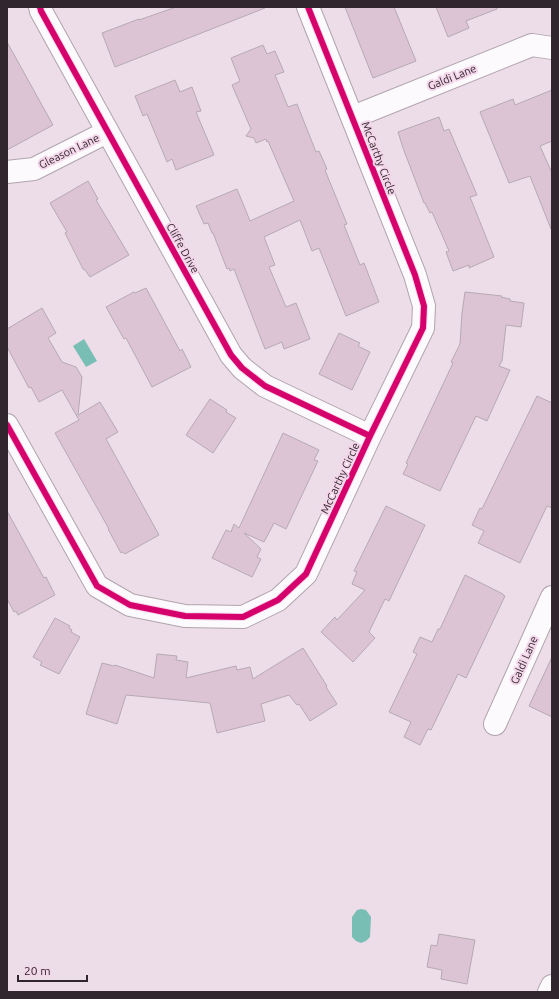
<svg xmlns="http://www.w3.org/2000/svg" width="559" height="999" font-family="Ubuntu,sans-serif">
<rect width="100%" height="100%" fill="#eddde8"/>
<path fill="#78beb4" d="M 84,339 L 97,361 L 86,367 L 73,346 Z
M 361,909 L 366,910 L 371,917 L 370,937 L 366,941 L 361,943 L 356,941 L 352,937 L 352,917 L 357,910 Z"/>
<path fill="#dcc4d5" stroke="#b6aab2" d="M 176,7 L 265,7 L 265,8 L 115,67 L 102,33 L 139,19 L 139,20 Z
M 345,7 L 394,7 L 416,61 L 373,78 Z
M 436,7 L 497,7 L 497,9 L 466,21 L 469,28 L 448,37 Z
M 7,42 L 53,125 L 7,150 Z
M 263,45 L 267,54 L 275,51 L 284,72 L 275,75 L 288,107 L 297,104 L 316,152 L 319,151 L 327,169 L 325,170 L 329,180 L 347,224 L 344,225 L 360,265 L 364,263 L 379,302 L 346,316 L 319,248 L 312,251 L 300,220 L 264,237 L 275,265 L 269,267 L 286,307 L 296,303 L 310,339 L 284,349 L 282,342 L 265,349 L 234,269 L 230,271 L 229,268 L 227,269 L 213,233 L 212,233 L 208,223 L 204,224 L 196,206 L 237,189 L 250,221 L 294,201 L 268,141 L 267,142 L 266,139 L 256,143 L 254,138 L 246,136 L 251,129 L 232,85 L 240,81 L 231,58 Z
M 175,80 L 180,92 L 192,87 L 201,111 L 196,112 L 214,155 L 176,170 L 172,159 L 167,162 L 147,114 L 143,116 L 135,96 Z
M 552,90 L 552,141 L 540,146 L 552,173 L 551,229 L 530,176 L 509,183 L 480,112 L 513,99 L 515,105 Z
M 439,117 L 444,131 L 449,129 L 477,195 L 470,197 L 494,257 L 469,268 L 469,265 L 453,271 L 446,252 L 449,251 L 432,212 L 430,213 L 425,203 L 424,203 L 403,148 L 398,132 Z
M 88,181 L 98,199 L 96,200 L 129,255 L 90,277 L 85,270 L 83,269 L 65,233 L 67,232 L 50,203 Z
M 146,288 L 180,351 L 182,349 L 191,367 L 152,387 L 126,338 L 124,339 L 106,307 L 134,292 L 135,293 Z
M 465,292 L 502,296 L 501,297 L 510,299 L 510,301 L 524,303 L 521,327 L 506,325 L 502,361 L 499,366 L 510,370 L 487,421 L 476,416 L 440,491 L 403,474 L 408,464 L 406,463 L 453,363 L 451,362 L 460,344 L 462,313 Z
M 42,308 L 56,333 L 48,338 L 62,362 L 76,367 L 82,377 L 78,415 L 100,402 L 118,432 L 106,439 L 159,535 L 125,554 L 123,552 L 121,553 L 108,529 L 109,529 L 55,433 L 79,420 L 62,390 L 39,402 L 31,387 L 29,388 L 7,347 L 7,329 Z
M 339,333 L 360,343 L 358,346 L 370,352 L 352,390 L 319,374 Z
M 537,396 L 552,403 L 552,508 L 547,506 L 520,563 L 478,543 L 484,531 L 472,525 L 480,508 L 482,509 Z
M 210,399 L 227,410 L 226,412 L 236,418 L 213,453 L 186,435 Z
M 283,433 L 319,450 L 314,460 L 318,461 L 286,529 L 274,523 L 264,542 L 244,533 L 261,549 L 257,557 L 261,559 L 252,577 L 212,558 L 226,530 L 231,532 L 234,524 L 239,528 Z
M 386,506 L 425,525 L 389,601 L 385,599 L 369,632 L 375,638 L 353,662 L 321,632 L 335,617 L 337,620 L 365,590 L 352,584 L 357,572 L 354,571 Z
M 7,511 L 44,578 L 46,577 L 55,595 L 18,615 L 16,611 L 14,612 L 7,599 Z
M 465,575 L 503,594 L 503,595 L 505,596 L 466,678 L 458,674 L 431,730 L 428,729 L 420,745 L 404,737 L 411,722 L 389,712 L 417,654 L 413,652 L 420,637 L 432,642 L 438,629 L 440,629 Z
M 55,618 L 70,626 L 69,628 L 72,630 L 71,632 L 80,637 L 59,674 L 40,665 L 42,662 L 33,657 Z
M 303,648 L 327,686 L 326,687 L 337,704 L 310,721 L 299,704 L 297,705 L 289,695 L 261,704 L 265,721 L 217,733 L 210,703 L 126,695 L 117,724 L 86,714 L 102,663 L 114,666 L 115,665 L 154,678 L 157,654 L 177,656 L 176,660 L 188,662 L 186,678 L 236,666 L 237,670 L 250,667 L 253,679 Z
M 552,657 L 552,717 L 529,706 Z
M 439,934 L 475,940 L 467,984 L 441,979 L 442,970 L 427,967 L 431,945 L 437,946 Z"/>
<g fill="none" stroke-linecap="round" stroke-linejoin="round">
<g stroke="#b0a4ad" stroke-width="24">
<path id="street" d="M 40,7 L 41,11 L 231,355 L 242,368 L 265,386 L 370,436
M 353,117 L 532,45 L 552,48
M 7,172 L 34,169 L 107,132
M 7,425 L 97,586 L 130,605 L 185,616 L 243,617 L 278,600 L 306,574 L 370,436 L 423,328 L 424,306 L 415,275 L 308,7
M 495,724 L 552,597
M 549,992 L 552,986"/>
</g>
<use href="#street" stroke="#fcfafc" stroke-width="22"/>
<g stroke="#f4d6ea" stroke-width="8">
<path id="cycleway" d="M 40,7 L 41,11 L 231,355 L 242,368 L 265,386 L 370,436
M 7,425 L 97,586 L 130,605 L 185,616 L 243,617 L 278,600 L 306,574 L 370,436 L 423,328 L 424,306 L 415,275 L 308,7"/>
</g>
<use href="#cycleway" stroke="#d6006c" stroke-width="6"/>
</g>
<g text-anchor="middle" dominant-baseline="central" stroke-width="4" stroke-linejoin="round" paint-order="stroke">
<g font-size="11" fill="#31262e" stroke="#f4d6ea">
<text transform="translate(452 77) rotate(-22)">Galdi Lane</text>
<text transform="translate(69 151) rotate(-26)">Gleason Lane</text>
<text transform="translate(379 158) rotate(69)">McCarthy Circle</text>
<text transform="translate(183 248) rotate(61)">Cliffe Drive</text>
<text transform="translate(340 478) rotate(-65)">McCarthy Circle</text>
<text transform="translate(524 660) rotate(-66)">Galdi Lane</text>
</g>
</g>
<rect width="559" height="999" fill="none" stroke="#31262e" stroke-width="16"/>
<path d="M18 975v6h69v-6" fill="none" stroke="#31262e" stroke-width="2"/>
<text x="24" y="975" font-size="12" fill="#31262e" stroke="#f4d6ea" stroke-width="3" paint-order="stroke">20 m</text>
</svg>
